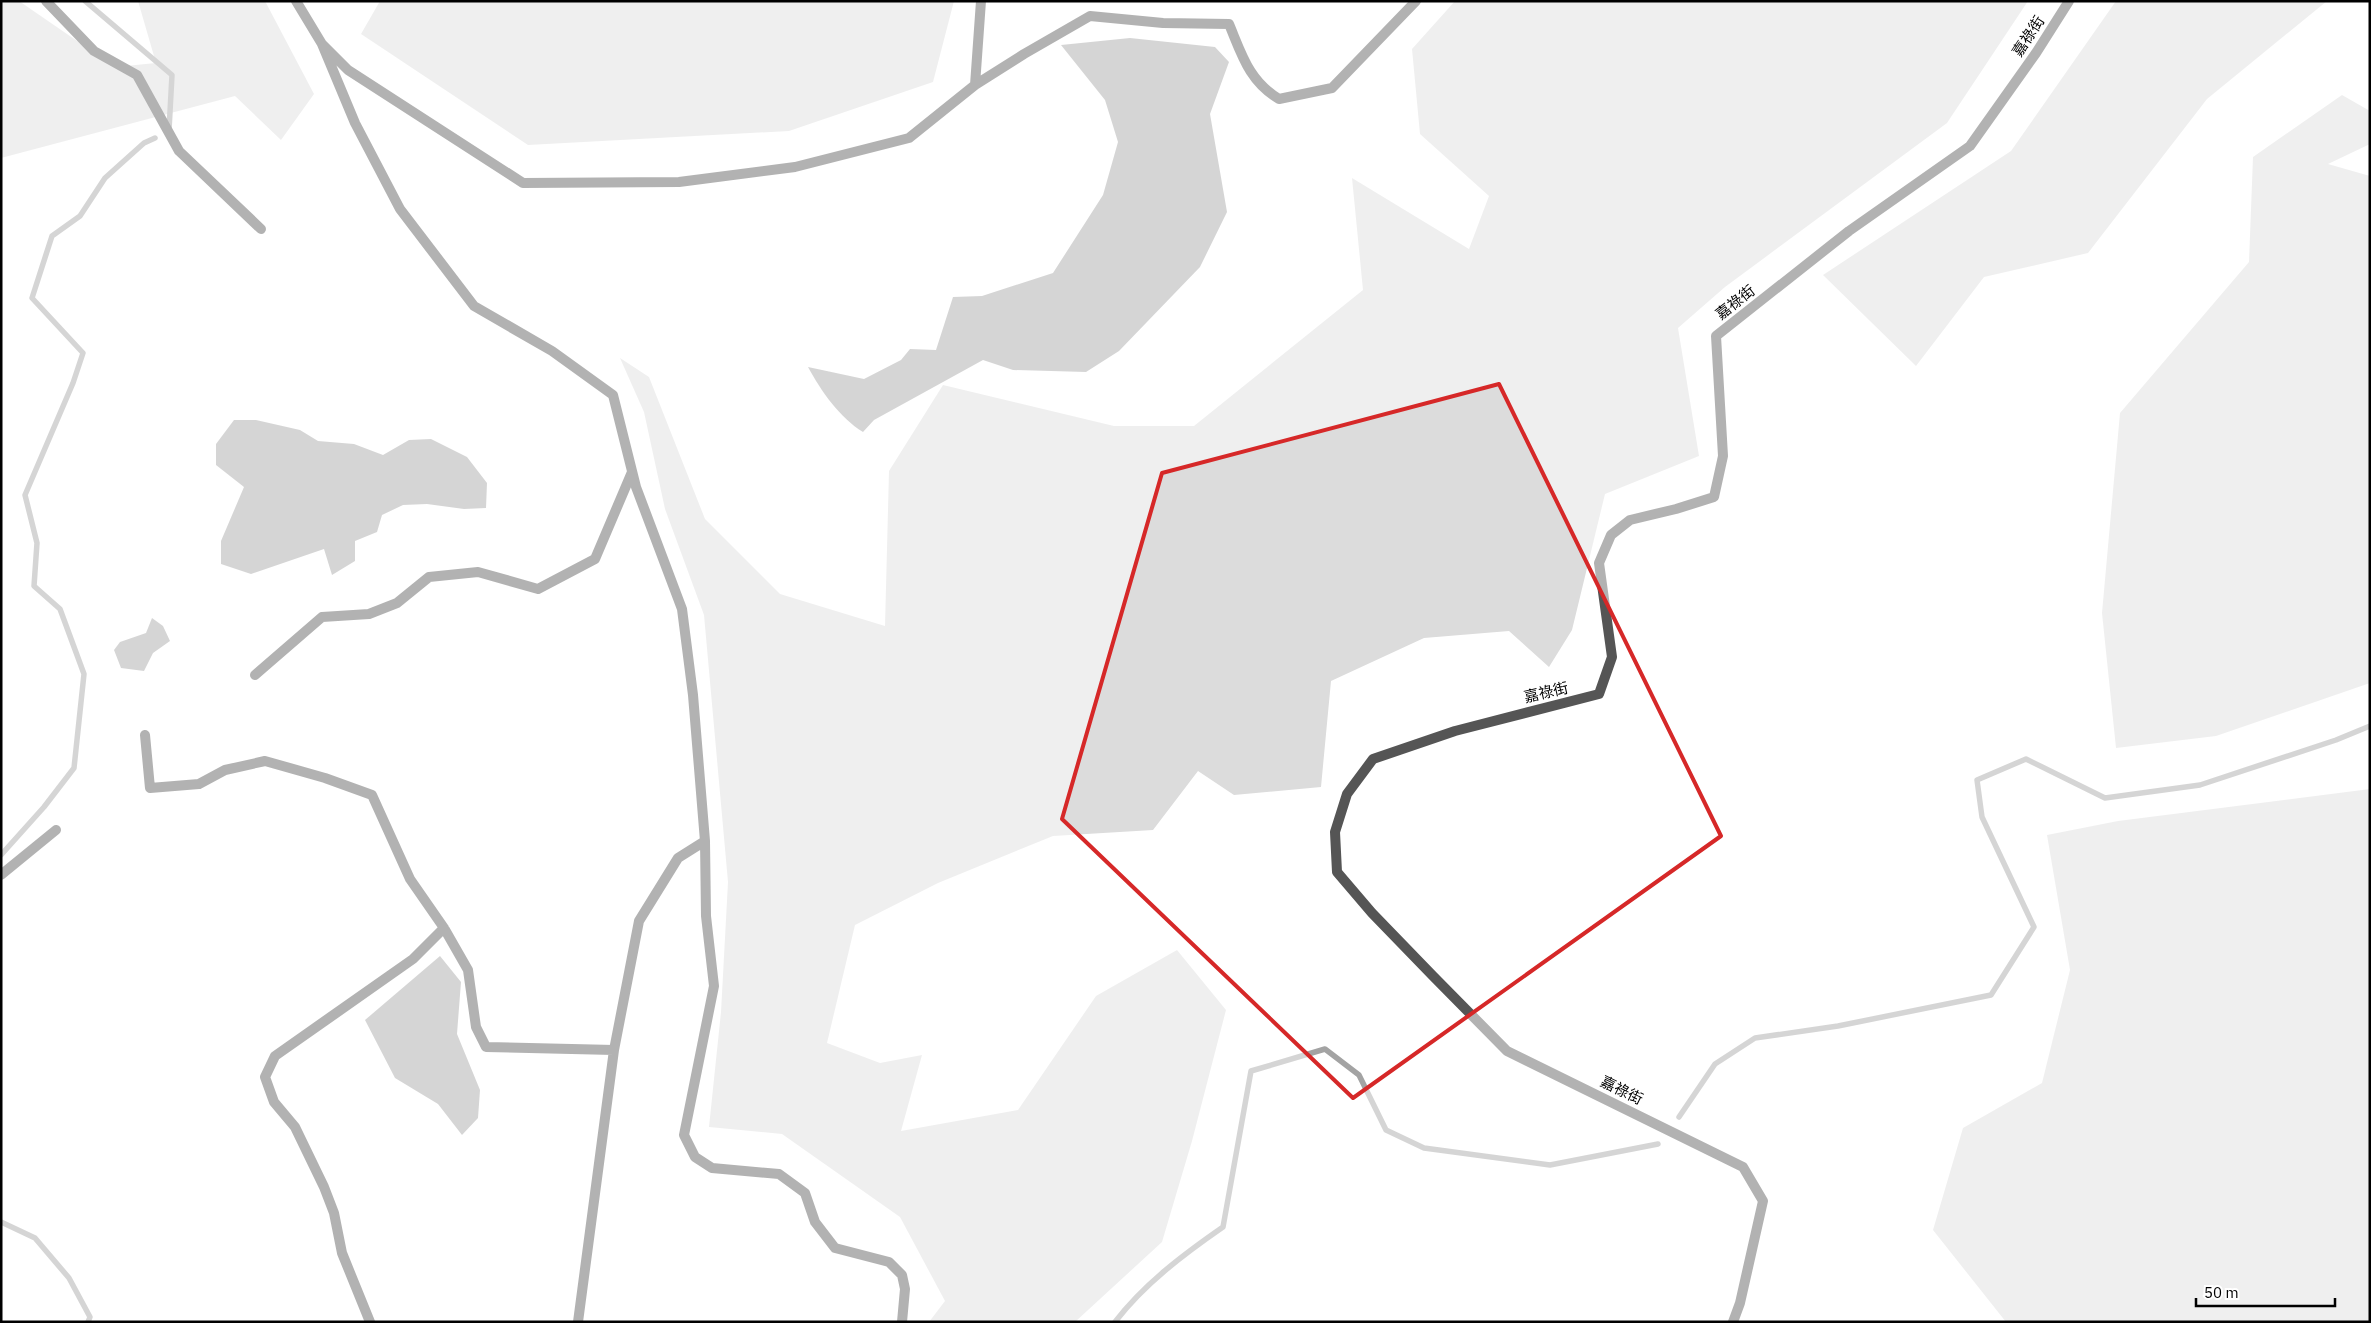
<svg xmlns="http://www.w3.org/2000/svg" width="2371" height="1323" font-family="'IBM Plex Sans','Noto Sans TC',sans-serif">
<rect width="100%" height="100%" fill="#fff"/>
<path fill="#dcdcdc" d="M 1,1 L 19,1 L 115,67 L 156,63 L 138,1 L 265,1 L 314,94 L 281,140 L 235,96 L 1,158 Z
M 380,1 L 954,1 L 933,82 L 789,131 L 528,145 L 361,34 Z
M 1455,1 L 2028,1 L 1947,123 L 1725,287 L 1678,328 L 1699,456 L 1605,494 L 1572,630 L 1549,667 L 1509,631 L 1424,638 L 1331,681 L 1321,787 L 1234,795 L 1198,771 L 1153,830 L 1053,836 L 938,883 L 855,925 L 827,1043 L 880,1063 L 922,1055 L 901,1131 L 1018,1110 L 1096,996 L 1177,950 L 1226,1010 L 1192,1141 L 1162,1242 L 1075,1322 L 929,1322 L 945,1301 L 900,1217 L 782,1134 L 709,1127 L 721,1012 L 728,882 L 704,615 L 665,509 L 644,412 L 620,358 L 649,377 L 705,519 L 780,594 L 885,626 L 889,471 L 943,385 L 1114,426 L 1194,426 L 1363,290 L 1352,178 L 1469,249 L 1489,196 L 1420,134 L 1412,49 Z
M 2116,1 L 2327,1 L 2207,99 L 2088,253 L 1984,277 L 1916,366 L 1823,275 L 2011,151 Z
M 2342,95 L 2370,111 L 2370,144 L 2328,164 L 2370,176 L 2370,683 L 2216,736 L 2116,748 L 2102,613 L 2120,413 L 2249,262 L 2253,157 Z
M 2370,789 L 2370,1322 L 2006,1322 L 1933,1230 L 1963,1128 L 2042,1083 L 2070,970 L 2047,835 L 2118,821 Z"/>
<path fill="#a3a3a3" d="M 1130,38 L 1215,47 L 1229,62 L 1210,114 L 1227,212 L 1200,267 L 1119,351 L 1086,372 L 1013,370 L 983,360 L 874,420 L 863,432 C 840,418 821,391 808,367 L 864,379 L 901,360 L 910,349 L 936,350 L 953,297 L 982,296 L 1053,273 L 1103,195 L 1118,142 L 1105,100 L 1061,45 Z
M 234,420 L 256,420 L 300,430 L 318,441 L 354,444 L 383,455 L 409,440 L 431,439 L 467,457 L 487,483 L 486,508 L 464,509 L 427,504 L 403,505 L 382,515 L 377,532 L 355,541 L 355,561 L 332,575 L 324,549 L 251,574 L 221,564 L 221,541 L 244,487 L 216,465 L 216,444 Z
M 152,618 L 163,626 L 170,641 L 153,653 L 144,671 L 121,668 L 114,650 L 120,642 L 146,633 Z
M 440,956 L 461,982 L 457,1034 L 480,1090 L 478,1118 L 462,1135 L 438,1104 L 395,1078 L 365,1020 Z"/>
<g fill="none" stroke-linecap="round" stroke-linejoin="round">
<path stroke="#a3a3a3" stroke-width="5.5" d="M 85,1 L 172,75 L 169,130
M 1,855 L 44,807 L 74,768 L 84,674 L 60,609 L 34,586 L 37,543 L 25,495 L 73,383 L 83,353 L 32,298 L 52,236 L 80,216 L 105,178 L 144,143 L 155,138
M 1679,1117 L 1715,1064 L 1755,1038 L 1838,1026 L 1991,995 L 2034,927 L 1982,817 L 1977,780 L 2026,759 L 2105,798 L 2200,785 L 2336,740 L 2370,726
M 1,1222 L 35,1238 L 69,1278 L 90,1317 L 88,1322
M 1115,1322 C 1144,1284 1184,1254 1223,1227 L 1251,1071 L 1325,1049 L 1359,1075 L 1386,1130 L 1424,1148 L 1550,1165 L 1658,1144"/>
<path stroke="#555" stroke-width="10" d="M 46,1 L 94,51 L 137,75 L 179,151 L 261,229
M 296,1 L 322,44 L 348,70 L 523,183 L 679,182 L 795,167 L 909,138 L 975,85 L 1024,54 L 1090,16 L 1163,23 L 1229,24 C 1242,55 1249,81 1279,99 L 1332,88 L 1416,1
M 322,44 L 355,123 L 400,209 L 474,306 L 552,351 L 613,395 L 636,487 L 682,609 L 693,695 L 705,841 L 706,916 L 714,986 L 684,1135 L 695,1157 L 712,1168 L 779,1174 L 805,1193 L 815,1222 L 835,1248 L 889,1262 L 902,1275 L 905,1289 L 902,1322
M 975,85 L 981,1
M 255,675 L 322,617 L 369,614 L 397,603 L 429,577 L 478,572 L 538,589 L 595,559 L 632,472
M 145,735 L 150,788 L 199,784 L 225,770 L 265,761 L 325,778 L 372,795 L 410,879 L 444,928 L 468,970 L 476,1027 L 486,1047 L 614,1050
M 1,875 L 56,830
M 370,1322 L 342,1253 L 334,1213 L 324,1187 L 295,1127 L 274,1102 L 265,1077 L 275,1056 L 413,959 L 444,928
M 578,1322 L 614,1050 L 639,921 L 678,858 L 705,841"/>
<path stroke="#555" stroke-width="10" d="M 1733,1322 L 1740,1303 L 1763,1201 L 1743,1167 L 1507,1051 L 1433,976 L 1372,913 L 1337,872 L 1335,832 L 1347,794 L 1373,759 L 1455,731 L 1599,694 L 1612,657 L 1599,563 L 1611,535 L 1630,520 L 1676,509 L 1714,497 L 1723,456 L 1716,336 L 1849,231 L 1970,146 L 2036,53 L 2069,1"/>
</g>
<path d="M0 0H2371V1323H0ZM 1499,384 L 1721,836 L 1353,1098 L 1062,819 L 1162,473 Z" fill="#fff" fill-opacity=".55" fill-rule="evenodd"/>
<path fill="none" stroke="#d62828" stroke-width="4" stroke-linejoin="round" d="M 1499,384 L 1721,836 L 1353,1098 L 1062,819 L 1162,473 Z"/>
<g text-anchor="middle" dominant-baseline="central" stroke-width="4" stroke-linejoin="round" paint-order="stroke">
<g font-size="15" fill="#000" stroke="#fff">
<text transform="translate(2028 36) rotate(-57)">嘉祿街</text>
<text transform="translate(1735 302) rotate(-38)">嘉祿街</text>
<text transform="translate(1546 692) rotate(-13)">嘉祿街</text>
<text transform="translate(1622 1090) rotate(26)">嘉祿街</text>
</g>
</g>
<rect width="2371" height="1323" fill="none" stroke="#000000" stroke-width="5"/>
<path d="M2196 1298v8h139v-8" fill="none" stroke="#000000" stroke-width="2.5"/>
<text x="2204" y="1298" font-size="15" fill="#000000" stroke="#ffffff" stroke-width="4" paint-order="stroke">50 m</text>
</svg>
